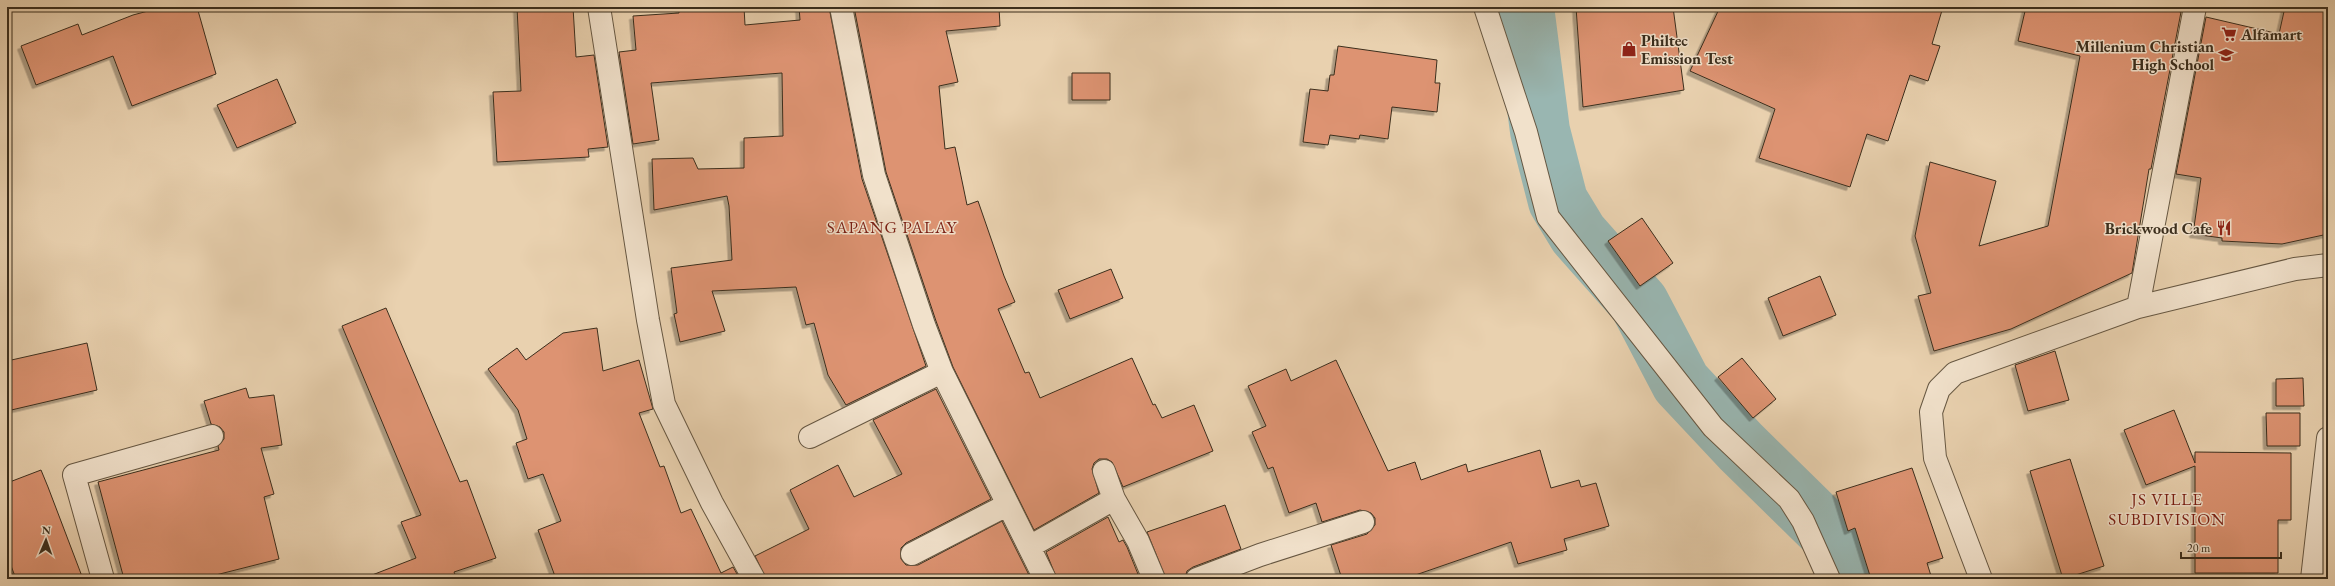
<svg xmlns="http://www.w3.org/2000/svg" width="2335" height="586" font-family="'EB Garamond',serif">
<defs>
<filter id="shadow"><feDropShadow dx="-3.5" dy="3.5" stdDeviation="0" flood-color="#0004"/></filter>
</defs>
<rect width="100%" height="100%" fill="#e9d1af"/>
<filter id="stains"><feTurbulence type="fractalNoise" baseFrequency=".005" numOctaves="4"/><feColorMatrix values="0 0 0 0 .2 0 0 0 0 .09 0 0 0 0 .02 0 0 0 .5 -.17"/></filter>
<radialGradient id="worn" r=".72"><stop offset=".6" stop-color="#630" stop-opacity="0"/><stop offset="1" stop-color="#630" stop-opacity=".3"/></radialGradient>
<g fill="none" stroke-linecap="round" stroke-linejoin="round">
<path stroke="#99b6b1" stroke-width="60" d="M 1524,7 L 1540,131 L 1558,201 L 1578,234 L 1639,303 L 1681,383 L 1741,447 L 1841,545 L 1857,579"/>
</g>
<path fill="#dd9372" stroke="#3b2e1d" filter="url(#shadow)" d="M 163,7 L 197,7 L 216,74 L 132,106 L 113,56 L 36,85 L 21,46 L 78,24 L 82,35 L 133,15 Z
M 517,7 L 573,7 L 576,57 L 594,55 L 608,147 L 588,149 L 589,157 L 497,162 L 493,92 L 521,91 Z
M 679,7 L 744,7 L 745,25 L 800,20 L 799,7 L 829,7 L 862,179 L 926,366 L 846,405 L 828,375 L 814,323 L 806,325 L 796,287 L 712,291 L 725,331 L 680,342 L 674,314 L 677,313 L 671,268 L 732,260 L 729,206 L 727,196 L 654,210 L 652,159 L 693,158 L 698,169 L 744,168 L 744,138 L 783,136 L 782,73 L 651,83 L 659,140 L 633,144 L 619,52 L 636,50 L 633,16 L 679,13 Z
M 854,7 L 999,7 L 1000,26 L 946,31 L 958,82 L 939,86 L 945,149 L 955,147 L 967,205 L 978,201 L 1004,276 L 1015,302 L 998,309 L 1025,373 L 1029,372 L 1040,398 L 1132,358 L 1153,405 L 1155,404 L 1162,418 L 1194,405 L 1213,451 L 1123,487 L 1112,462 L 1107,459 L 1099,459 L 1094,463 L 1092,469 L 1099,493 L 1034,530 L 953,367 L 936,321 L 886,172 Z
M 1576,7 L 1673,7 L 1684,90 L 1583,107 Z
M 1720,7 L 1943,7 L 1932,44 L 1940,46 L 1928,81 L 1910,75 L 1888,141 L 1867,134 L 1850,187 L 1759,158 L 1775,109 L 1690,71 Z
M 2026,7 L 2159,7 L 2181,12 L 2151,169 L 2149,169 L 2132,273 L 2011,329 L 1934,351 L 1918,296 L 1931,293 L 1915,236 L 1930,162 L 1996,181 L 1979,246 L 2048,226 L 2080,56 L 2018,41 Z
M 2285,7 L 2328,7 L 2328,234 L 2282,244 L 2222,241 L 2222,238 L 2193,234 L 2201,178 L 2176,174 L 2206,17 L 2279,34 Z
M 1338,46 L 1437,60 L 1435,83 L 1440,83 L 1437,112 L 1392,107 L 1388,139 L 1360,135 L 1359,139 L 1330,135 L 1328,145 L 1303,142 L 1310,89 L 1328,91 L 1330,75 L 1334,75 Z
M 1072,73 L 1110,73 L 1110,100 L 1072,100 Z
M 277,79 L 296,123 L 237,148 L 217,105 Z
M 1642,218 L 1673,263 L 1640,286 L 1608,241 Z
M 1111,269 L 1123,298 L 1070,319 L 1058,290 Z
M 1820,276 L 1836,315 L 1783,336 L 1768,298 Z
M 386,308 L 460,482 L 467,480 L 496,558 L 454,572 L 457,579 L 367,579 L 367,577 L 416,558 L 401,522 L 421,515 L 342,326 Z
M 597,328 L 603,371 L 639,360 L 653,409 L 639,413 L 660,467 L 664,466 L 681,513 L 691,509 L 721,573 L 733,567 L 740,579 L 556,579 L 538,530 L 561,521 L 543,474 L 528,479 L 516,443 L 527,439 L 518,410 L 488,369 L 517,348 L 526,360 L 563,333 Z
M 87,343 L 97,390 L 7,411 L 7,361 Z
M 2055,351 L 2069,400 L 2028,411 L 2015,365 Z
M 1742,358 L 1776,399 L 1753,418 L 1718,377 Z
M 1336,360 L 1388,471 L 1415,462 L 1421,480 L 1466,464 L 1468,472 L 1540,450 L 1551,488 L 1579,480 L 1581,487 L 1596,483 L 1609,526 L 1564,539 L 1567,550 L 1518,564 L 1511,542 L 1404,579 L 1342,579 L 1331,545 L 1367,534 L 1375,525 L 1375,518 L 1371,513 L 1360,510 L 1322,522 L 1316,503 L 1289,513 L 1273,467 L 1268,469 L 1252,432 L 1266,426 L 1248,386 L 1286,369 L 1291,381 Z
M 2303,378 L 2304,406 L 2276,406 L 2276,379 Z
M 246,388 L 249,398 L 274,395 L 282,445 L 261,448 L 274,494 L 264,497 L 279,559 L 200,579 L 124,579 L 98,482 L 219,450 L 218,446 L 224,439 L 224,432 L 220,427 L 211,424 L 204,401 Z
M 936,389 L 991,499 L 906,543 L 901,548 L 901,559 L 906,565 L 918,565 L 1002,521 L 1031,579 L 766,579 L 755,556 L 809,529 L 790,490 L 838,465 L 854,497 L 902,474 L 873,420 Z
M 2174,410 L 2195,463 L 2195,452 L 2291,453 L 2291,520 L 2278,520 L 2278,573 L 2195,573 L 2195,466 L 2146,485 L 2124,430 Z
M 2266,413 L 2300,413 L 2300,446 L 2267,446 Z
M 2070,459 L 2104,566 L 2063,579 L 2030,471 Z
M 1912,468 L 1943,558 L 1927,563 L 1932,579 L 1871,579 L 1855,528 L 1848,531 L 1836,492 Z
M 41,470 L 48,487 L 83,579 L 16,579 L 7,555 L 7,483 Z
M 1225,505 L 1241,549 L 1193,567 L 1187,571 L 1185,578 L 1166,579 L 1147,532 Z
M 1108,517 L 1119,542 L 1123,540 L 1127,547 L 1140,579 L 1057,579 L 1046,552 Z"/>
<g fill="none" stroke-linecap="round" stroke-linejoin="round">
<g stroke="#665742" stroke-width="24">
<path id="minor" d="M 599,7 L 648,320 L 664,404 L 712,503 L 754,579
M 841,7 L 874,175 L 924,325 L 942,372 L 1045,579
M 1485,7 L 1526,132 L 1548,217 L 1713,427 L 1789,499 L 1803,521 L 1829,579
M 2138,307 L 2195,7
M 810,437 L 942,372
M 1104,471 L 1114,499
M 1029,547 L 1114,499 L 1138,541 L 1154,579
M 912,554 L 1007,505
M 103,579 L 74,475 L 212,436
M 1197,579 L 1260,555 L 1363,522
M 1981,579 L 1935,458 L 1931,412 L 1939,389 L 1955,373 L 2138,307 L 2295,269 L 2328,265
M 2312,579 L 2328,438"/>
</g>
<use href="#minor" stroke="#f1e1cb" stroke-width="22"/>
</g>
<defs>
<g id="supermarket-bare" transform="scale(1.2)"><path d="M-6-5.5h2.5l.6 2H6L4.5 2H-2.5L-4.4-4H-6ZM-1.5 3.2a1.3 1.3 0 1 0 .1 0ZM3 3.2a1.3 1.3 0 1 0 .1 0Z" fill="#8f2418" stroke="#f1e1cb" stroke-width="2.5" paint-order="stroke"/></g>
<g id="shop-bare" transform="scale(1.2)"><path d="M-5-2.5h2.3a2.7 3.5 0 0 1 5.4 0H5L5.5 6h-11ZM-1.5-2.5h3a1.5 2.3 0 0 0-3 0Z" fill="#8f2418" stroke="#f1e1cb" stroke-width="2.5" paint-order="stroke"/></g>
<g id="school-bare" transform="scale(1.2)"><path d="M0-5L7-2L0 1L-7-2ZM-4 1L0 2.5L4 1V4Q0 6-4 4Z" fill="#8f2418" stroke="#f1e1cb" stroke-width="2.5" paint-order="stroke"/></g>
<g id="restaurant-bare" transform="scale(1.2)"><path d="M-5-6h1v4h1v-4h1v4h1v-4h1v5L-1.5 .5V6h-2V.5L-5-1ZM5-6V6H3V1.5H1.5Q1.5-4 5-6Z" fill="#8f2418" stroke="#f1e1cb" stroke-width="2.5" paint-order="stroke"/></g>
</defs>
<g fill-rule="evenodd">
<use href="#supermarket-bare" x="2229" y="34"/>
<use href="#shop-bare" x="1629" y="49"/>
<use href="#school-bare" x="2226" y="55"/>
<use href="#restaurant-bare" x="2224" y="228"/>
</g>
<g text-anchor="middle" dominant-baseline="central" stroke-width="3" stroke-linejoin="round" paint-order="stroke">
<g font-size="16" font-weight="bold" fill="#3b2e1d" stroke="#f1e1cb" text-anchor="start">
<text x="2241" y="34">Alfamart</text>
<text x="1641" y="40">Philtec<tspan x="1641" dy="18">Emission Test</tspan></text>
<text x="2214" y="46" text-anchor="end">Millenium Christian<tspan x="2214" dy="18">High School</tspan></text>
<text x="2212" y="228" text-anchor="end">Brickwood Cafe</text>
</g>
<g font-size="17" letter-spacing="1" fill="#7a1f14" stroke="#f1e1cb">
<text x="892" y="227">SAPANG PALAY</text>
<text x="2167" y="499">JS VILLE<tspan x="2167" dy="20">SUBDIVISION</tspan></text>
</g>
</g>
<rect width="2335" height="586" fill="none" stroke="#e9d1af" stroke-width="24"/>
<rect x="8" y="8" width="2319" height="570" fill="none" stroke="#3b2e1d" stroke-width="2"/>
<rect x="12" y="12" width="2311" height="562" fill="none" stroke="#3b2e1d"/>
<g transform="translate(46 540) rotate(2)" stroke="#f1e1cb" stroke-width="3" paint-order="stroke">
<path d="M0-3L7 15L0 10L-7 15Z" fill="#3b2e1d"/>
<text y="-6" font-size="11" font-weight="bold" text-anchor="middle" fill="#3b2e1d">N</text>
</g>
<path d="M2181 552v6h100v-6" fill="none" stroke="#3b2e1d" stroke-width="2"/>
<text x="2187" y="552" font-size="12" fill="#3b2e1d" stroke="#f1e1cb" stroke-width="3" paint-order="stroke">20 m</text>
<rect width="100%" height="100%" filter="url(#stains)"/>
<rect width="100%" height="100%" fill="url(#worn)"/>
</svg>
